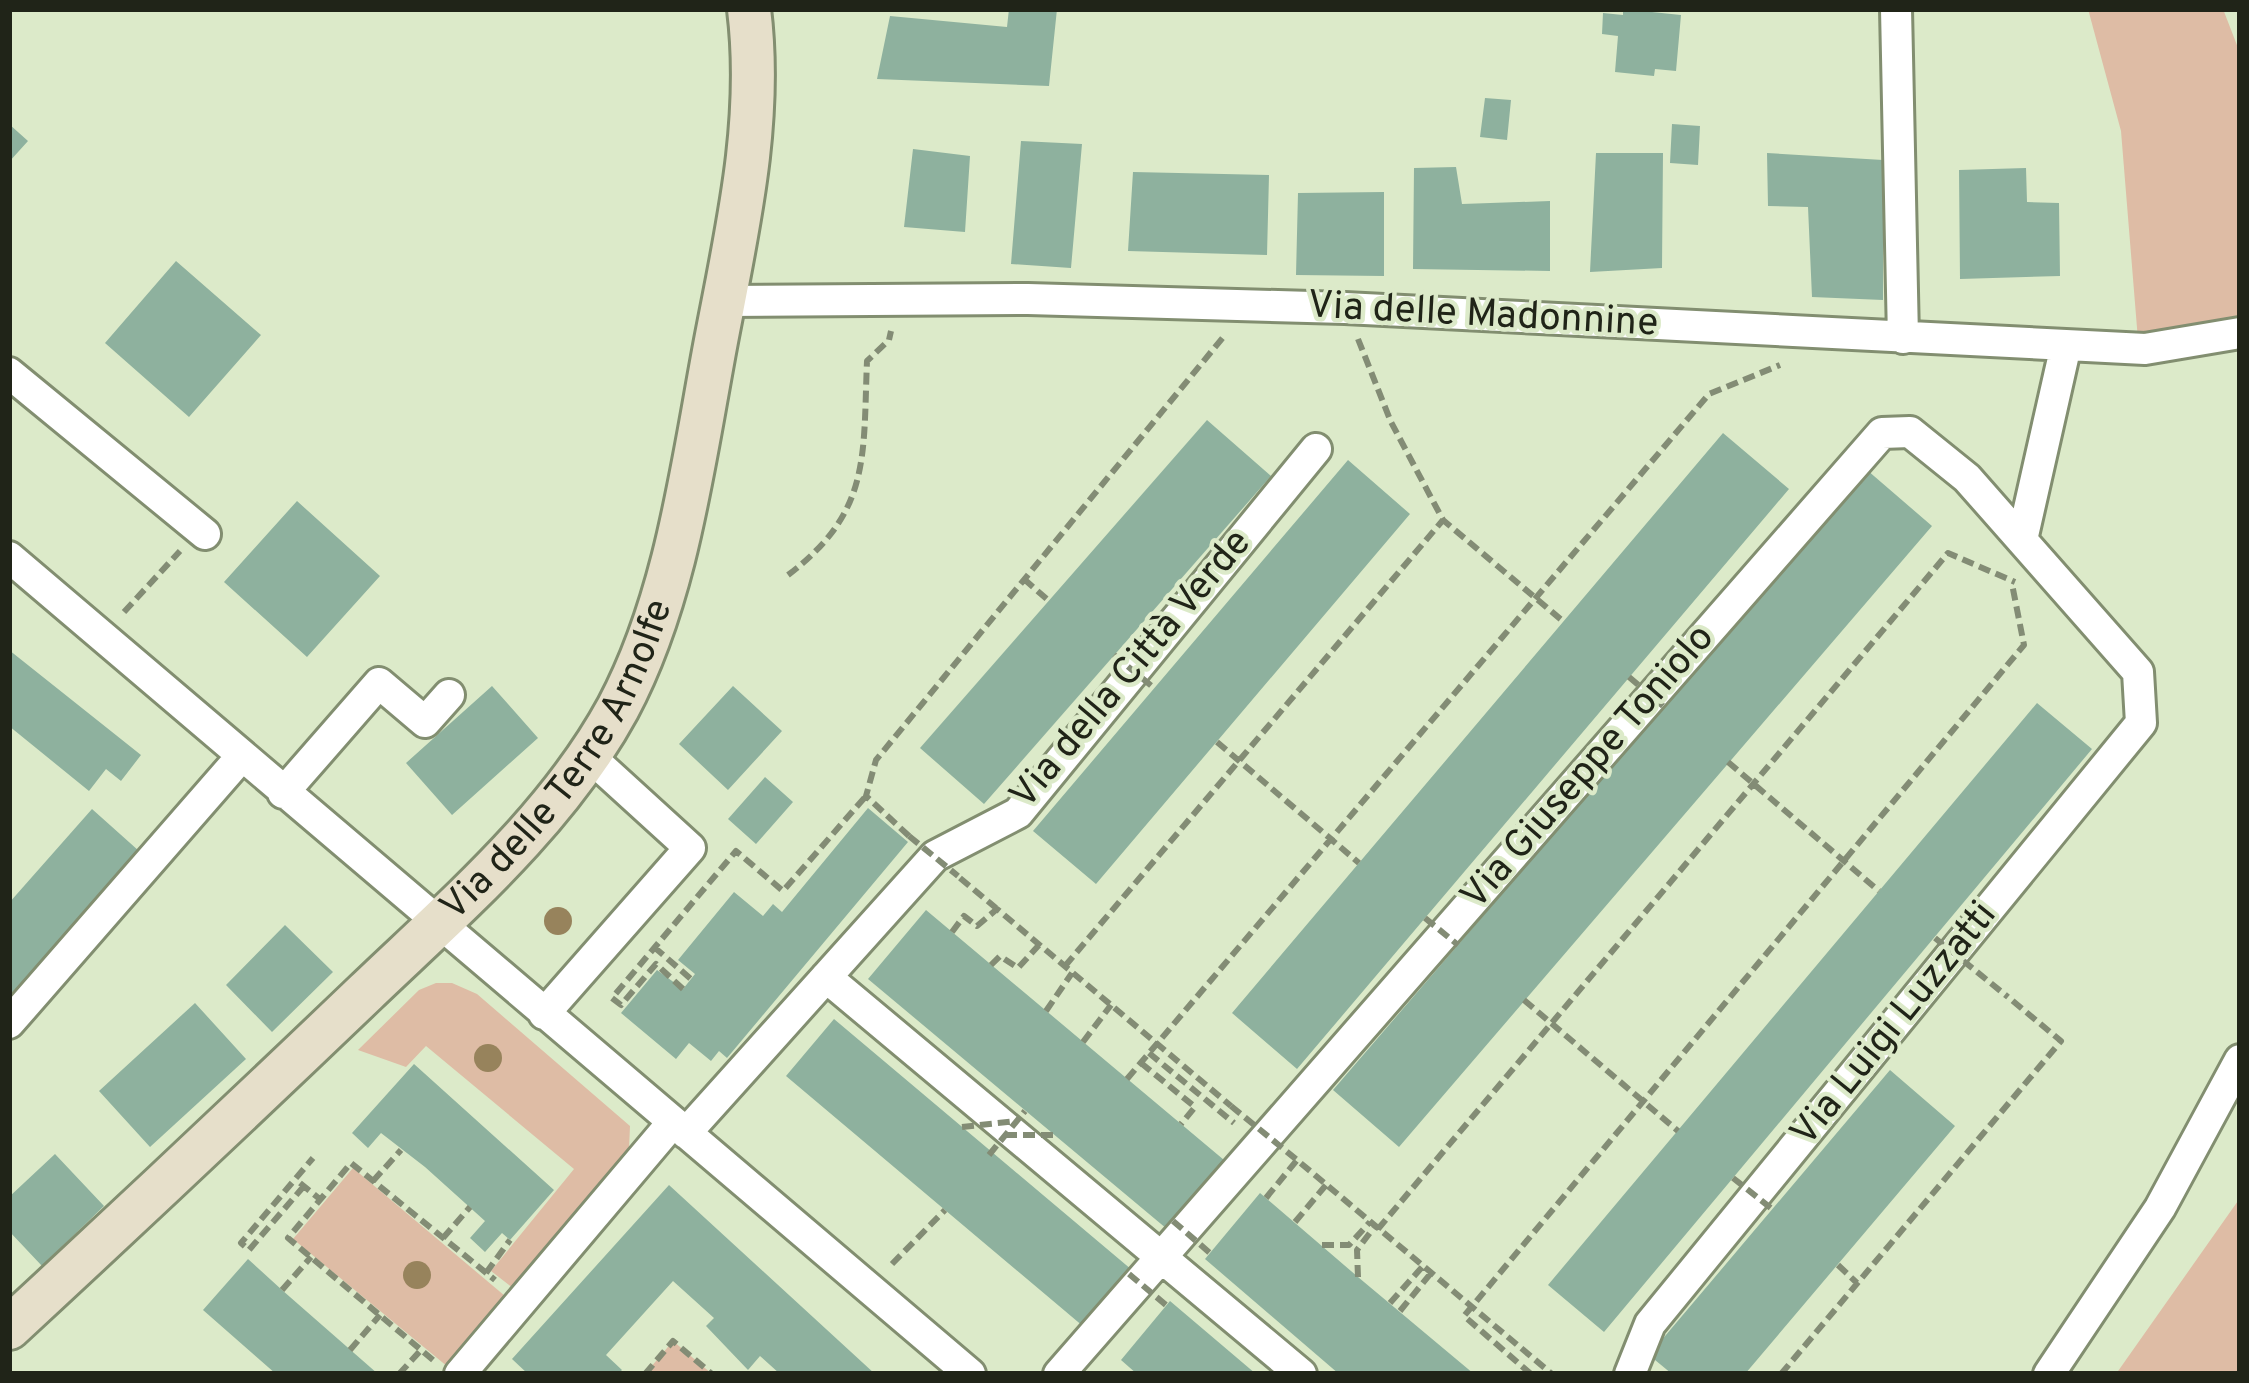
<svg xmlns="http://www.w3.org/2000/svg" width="2249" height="1383" font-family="Overpass,sans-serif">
<rect width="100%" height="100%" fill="#dceac9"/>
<path fill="#debca5" d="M 2088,9 L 2223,9 L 2240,53 L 2240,333 L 2138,340 L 2121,131 Z
M 436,983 L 452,983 L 477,994 L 630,1126 L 629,1149 L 513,1288 L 491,1271 L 574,1169 L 426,1046 L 406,1067 L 358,1050 L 419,990 Z
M 353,1168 L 505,1296 L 448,1367 L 293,1239 Z
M 2240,1198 L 2240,1374 L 2116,1374 Z
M 673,1341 L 712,1374 L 645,1374 Z"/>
<path fill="#8eb19e" d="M 1009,9 L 1057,9 L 1049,86 L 877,79 L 890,16 L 1007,27 Z
M 1623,9 L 1681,15 L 1676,71 L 1655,69 L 1654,76 L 1615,72 L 1618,36 L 1602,34 L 1603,13 L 1623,15 Z
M 1485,98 L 1511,100 L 1507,140 L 1480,137 Z
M 9,124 L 28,141 L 9,162 Z
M 1672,124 L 1700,126 L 1698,165 L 1670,163 Z
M 1021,141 L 1082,144 L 1071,268 L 1011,264 Z
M 913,149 L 970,156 L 965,232 L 904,227 Z
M 1596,153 L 1663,153 L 1662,268 L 1590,272 Z
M 1767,153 L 1883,160 L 1883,300 L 1812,297 L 1808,207 L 1768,206 Z
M 1456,167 L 1462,204 L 1550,201 L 1550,271 L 1413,269 L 1414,168 Z
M 2026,168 L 2027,202 L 2059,203 L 2060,276 L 1960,279 L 1959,170 Z
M 1133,172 L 1269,175 L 1267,255 L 1128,251 Z
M 1384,192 L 1384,276 L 1296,275 L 1298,193 Z
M 176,261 L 261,335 L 189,417 L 105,343 Z
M 1207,420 L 1271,476 L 984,804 L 920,748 Z
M 1723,433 L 1789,489 L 1297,1069 L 1232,1013 Z
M 1348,460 L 1410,514 L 1096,884 L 1033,831 Z
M 1867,470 L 1932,526 L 1399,1147 L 1333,1090 Z
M 297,501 L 380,576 L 307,657 L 224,582 Z
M 9,650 L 141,755 L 121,781 L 106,769 L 89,791 L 9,726 Z
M 492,686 L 538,738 L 452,815 L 406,763 Z
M 733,686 L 782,731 L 728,790 L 679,744 Z
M 2037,703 L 2092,749 L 1604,1332 L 1548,1285 Z
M 765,777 L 793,802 L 756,844 L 728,819 Z
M 868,808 L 908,842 L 727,1058 L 719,1051 L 711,1061 L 689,1043 L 676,1059 L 621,1013 L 657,970 L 683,989 L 695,974 L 678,960 L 734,892 L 763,916 L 773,904 L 782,912 Z
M 92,809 L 139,851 L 9,997 L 9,903 Z
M 926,910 L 1224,1160 L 1167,1229 L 868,979 Z
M 285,925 L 333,972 L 272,1032 L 226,985 Z
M 195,1003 L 246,1059 L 150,1147 L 99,1091 Z
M 834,1019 L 1132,1270 L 1084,1327 L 786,1076 Z
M 414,1064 L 554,1190 L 510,1240 L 502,1233 L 485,1252 L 470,1238 L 485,1221 L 425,1167 L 381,1133 L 368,1148 L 352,1133 Z
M 1890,1070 L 1955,1126 L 1745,1374 L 1672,1374 L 1649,1355 Z
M 55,1154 L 104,1206 L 42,1266 L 9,1231 L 9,1197 Z
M 669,1185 L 875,1374 L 780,1374 L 760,1356 L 748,1370 L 706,1326 L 714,1318 L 673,1281 L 606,1355 L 622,1370 L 618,1374 L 528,1374 L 512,1359 Z
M 1260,1193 L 1358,1277 L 1474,1374 L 1339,1374 L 1205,1259 Z
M 248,1259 L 282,1290 L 378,1374 L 276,1374 L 203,1310 Z
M 1170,1301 L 1256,1374 L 1137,1374 L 1121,1360 Z"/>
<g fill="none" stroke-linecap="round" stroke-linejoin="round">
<g stroke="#828e70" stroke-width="36">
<path id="street" d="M 1896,9 L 1903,338
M 724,301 L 1028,299 L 1345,308 L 2145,349 L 2240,333
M 9,373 L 205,534
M 2022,540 L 2066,345
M 9,557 L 970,1374
M 283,793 L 379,683 L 425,722 L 449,695
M 826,977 L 1301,1374
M 544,1014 L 690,848 L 589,756
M 9,1023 L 241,757
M 686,1133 L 935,856 L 1018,813 L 1316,449
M 460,1374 L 673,1122
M 1059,1374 L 1882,433 L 1910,432 L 1967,478 L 2138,672 L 2141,723 L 1650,1324 L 1630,1374
M 2049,1374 L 2160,1208 L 2240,1060"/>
</g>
<g stroke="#828e70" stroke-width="48">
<g id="secondary">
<path id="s1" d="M 9,1328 C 129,1217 248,1105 366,992 C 457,905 557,820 618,708 C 677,597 693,463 716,341 C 737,231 763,121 749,9"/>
</g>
</g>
<path stroke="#838c75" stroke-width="6" stroke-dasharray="12 6" stroke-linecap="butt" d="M 1358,339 L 1391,422 L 1443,520 L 1564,622
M 788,575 C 871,512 863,457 867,361 L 889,340 L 891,331
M 1024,579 L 1049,601
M 124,612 L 180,551
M 1217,742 L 1359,863
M 1728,762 L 1879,891
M 909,836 L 866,796 L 876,760 L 1225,335
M 960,878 L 996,908
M 952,932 L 964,916 L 977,926 L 997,909 L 1231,1106
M 654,947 L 691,979
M 991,965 L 1000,956 L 1018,968 L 1039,945
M 1065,966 L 1443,520
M 683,989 L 656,964 L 621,1005 L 612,998 L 736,851 L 783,891 L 866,796
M 1524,1000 L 1678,1131
M 1046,1011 L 1072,973
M 1083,1042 L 1111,1005
M 1149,1053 L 1234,1123
M 1141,1063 L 1195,1107 L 1181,1124
M 1127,1079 L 1709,394 L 1780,365
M 373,1181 L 401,1150
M 300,1183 L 321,1200
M 304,1186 L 249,1250 L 241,1243 L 313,1158
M 1266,1198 L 1297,1160 L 1552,1374
M 1295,1222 L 1326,1185
M 1378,1229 L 1948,553 L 2015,582
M 443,1238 L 470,1207
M 1322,1245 L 1349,1245 L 1370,1222
M 892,1264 L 945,1210
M 1838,1265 L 1857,1283
M 486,1273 L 510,1240
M 1358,1277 L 1357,1250 L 1375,1226
M 282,1290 L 311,1257
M 1390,1303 L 1423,1266
M 1400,1311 L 1431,1273
M 350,1350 L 380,1315
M 433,1360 L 288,1238 L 351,1163 L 495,1280
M 399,1374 L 421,1350
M 645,1374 L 673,1341 L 712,1374
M 1531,1374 L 1464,1316 L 2024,645 L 2012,584
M 1781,1374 L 2061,1041 L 2008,997"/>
<use href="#street" stroke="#fff" stroke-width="30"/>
<use href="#secondary" stroke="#e6dfca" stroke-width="42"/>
<path stroke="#838c75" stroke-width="6" stroke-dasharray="12 6" stroke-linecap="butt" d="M 1114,655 L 1154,688
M 1629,677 L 1663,706
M 909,836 L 958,876
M 1425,918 L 1458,945
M 1935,938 L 2008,997
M 1231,1106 L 1297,1160
M 962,1127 L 1017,1121
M 1005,1135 L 1054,1135
M 989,1155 L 1025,1111
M 1733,1178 L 1772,1209
M 1173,1221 L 1210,1253
M 1129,1274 L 1166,1305"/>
</g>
<g fill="#97835c">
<circle cx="558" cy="921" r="14"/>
<circle cx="488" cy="1058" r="14"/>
<circle cx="417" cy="1275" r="14"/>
</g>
<g text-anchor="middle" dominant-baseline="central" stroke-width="9" stroke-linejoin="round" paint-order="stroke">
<g font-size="39" fill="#202418" stroke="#dceac9">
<text transform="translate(1483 316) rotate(3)">Via delle Madonnine</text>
<text transform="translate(1132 670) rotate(-50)">Via della Città Verde</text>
<text stroke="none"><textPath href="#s1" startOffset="795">Via delle Terre Arnolfe</textPath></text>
<text transform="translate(1589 768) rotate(-49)">Via Giuseppe Toniolo</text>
<text transform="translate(1895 1025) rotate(-51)">Via Luigi Luzzatti</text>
</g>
</g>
<rect width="2249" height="1383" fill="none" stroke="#202418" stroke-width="24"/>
</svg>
